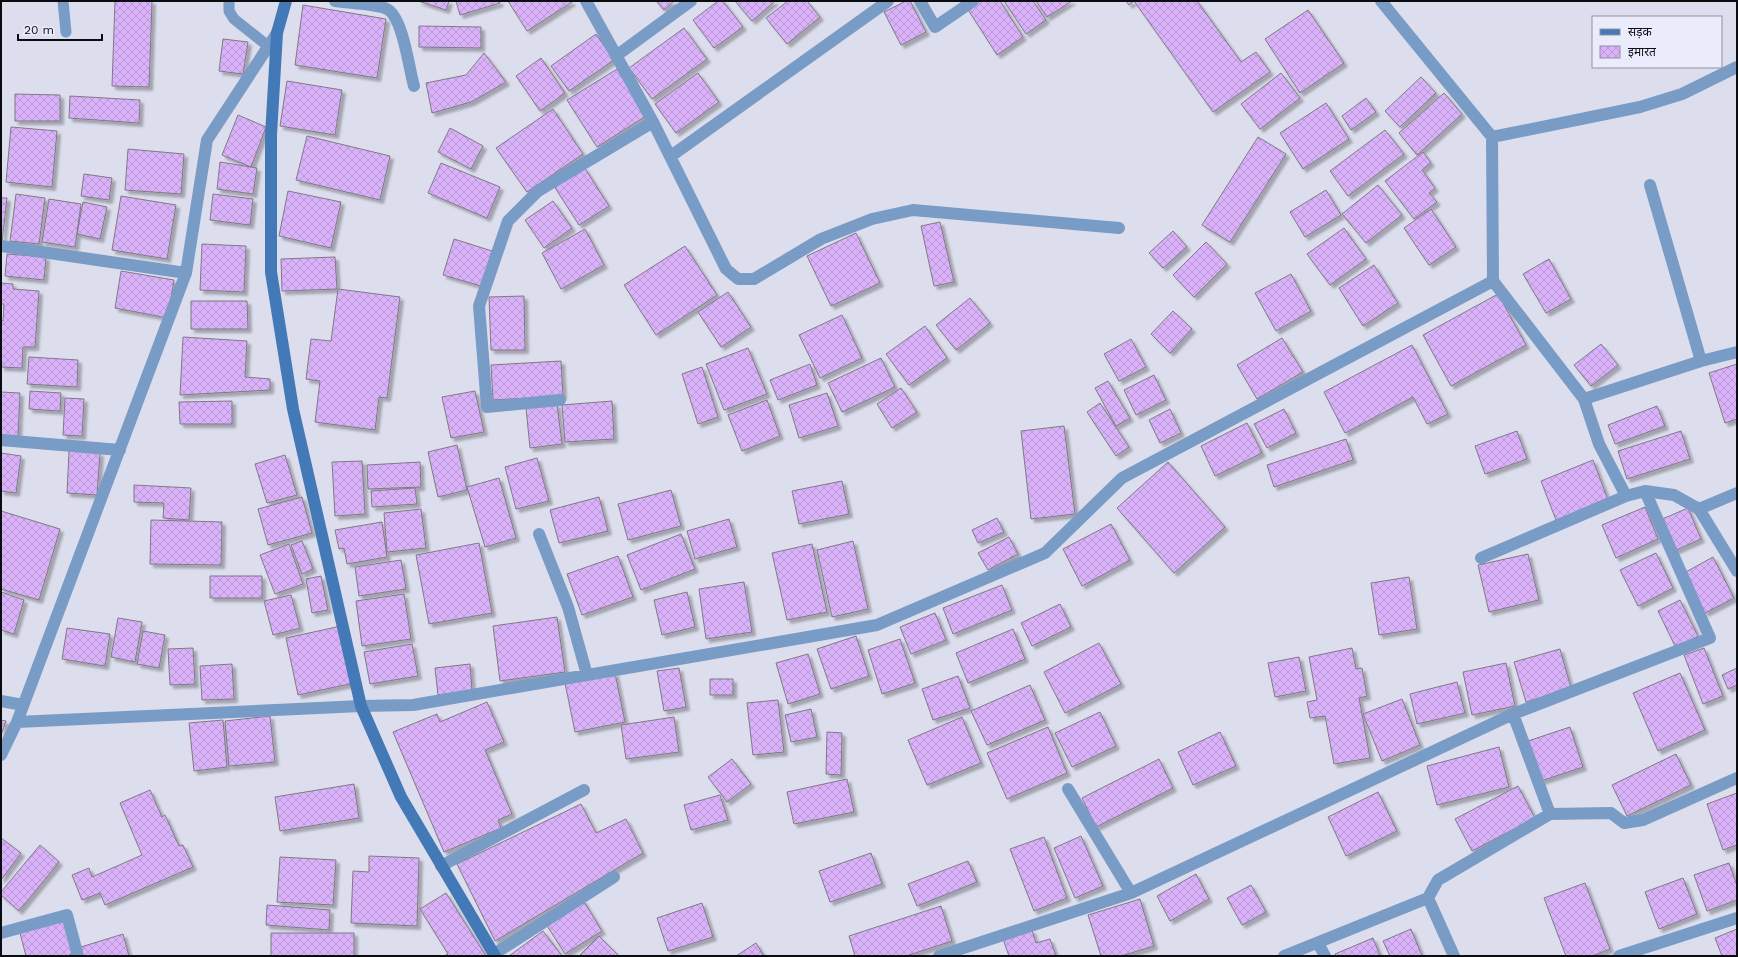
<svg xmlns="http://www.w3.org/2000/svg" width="1738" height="957" font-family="'Work Sans','Noto Sans Devanagari',sans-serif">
<defs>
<pattern id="building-cross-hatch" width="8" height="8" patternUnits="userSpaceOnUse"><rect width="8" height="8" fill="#d9b2fa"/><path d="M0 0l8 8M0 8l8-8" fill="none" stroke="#b998d5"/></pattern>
<filter id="shadow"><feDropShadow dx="3.5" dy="3.5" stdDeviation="1" flood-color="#0004"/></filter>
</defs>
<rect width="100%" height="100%" fill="#dddeed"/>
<path fill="url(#building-cross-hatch)" stroke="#7f7985" filter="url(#shadow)" d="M 115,1 L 152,1 L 149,87 L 112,86 Z
M 418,1 L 449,1 L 446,10 Z
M 456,1 L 499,1 L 500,3 L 460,15 Z
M 508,1 L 571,1 L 572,2 L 527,31 Z
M 656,1 L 674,1 L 664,10 Z
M 718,1 L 723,1 L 743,27 L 714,48 L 693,20 Z
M 735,1 L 775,1 L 752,21 Z
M 788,1 L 807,1 L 820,17 L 787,44 L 766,18 Z
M 906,1 L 910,1 L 926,32 L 901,45 L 884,12 Z
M 977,1 L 1000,1 L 1023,37 L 997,55 L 967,8 Z
M 1004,1 L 1033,1 L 1046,20 L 1026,34 Z
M 1036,1 L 1072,1 L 1047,17 Z
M 1126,1 L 1197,1 L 1241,62 L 1256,52 L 1270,72 L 1213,112 L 1134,1 L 1129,5 Z
M 303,5 L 386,19 L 377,78 L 295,65 Z
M 1308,10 L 1344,63 L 1300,93 L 1265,39 Z
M 419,26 L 481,27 L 481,48 L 419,47 Z
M 684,28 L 707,59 L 652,99 L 629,68 Z
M 596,34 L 614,60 L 569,91 L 551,66 Z
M 223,39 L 248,42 L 243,74 L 219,71 Z
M 484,53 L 506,82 L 471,102 L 432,113 L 426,83 L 466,75 Z
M 541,58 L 565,93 L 540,111 L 516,76 Z
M 617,69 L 646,116 L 597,147 L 567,100 Z
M 698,73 L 719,102 L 676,133 L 655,104 Z
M 1281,73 L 1300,98 L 1260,129 L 1241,104 Z
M 1421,77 L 1436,93 L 1400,127 L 1385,111 Z
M 287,81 L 342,90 L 335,135 L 280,126 Z
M 1444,93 L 1462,114 L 1417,155 L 1399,133 Z
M 15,94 L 60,95 L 60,121 L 15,121 Z
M 70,96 L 140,100 L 139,123 L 69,118 Z
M 1366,98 L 1376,112 L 1351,130 L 1342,116 Z
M 1326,103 L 1349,139 L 1303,169 L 1280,133 Z
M 553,109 L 583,154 L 527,192 L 496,148 Z
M 238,115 L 266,127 L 251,167 L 222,155 Z
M 11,127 L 57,131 L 52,187 L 6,182 Z
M 450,128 L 483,146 L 471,169 L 438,152 Z
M 1385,130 L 1404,154 L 1348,196 L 1330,171 Z
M 307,136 L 390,156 L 380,200 L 296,180 Z
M 1258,137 L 1286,154 L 1230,242 L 1202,225 Z
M 128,149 L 184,154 L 181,194 L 125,190 Z
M 1423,152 L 1431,163 L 1422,170 L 1435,188 L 1429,193 L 1437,202 L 1414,219 L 1385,181 Z
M 220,162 L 257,168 L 253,194 L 217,189 Z
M 441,163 L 500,187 L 487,218 L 428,193 Z
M 584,167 L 609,206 L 579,225 L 554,186 Z
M 84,174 L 112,178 L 109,200 L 81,196 Z
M 1378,185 L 1402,215 L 1366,243 L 1342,214 Z
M 1326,190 L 1341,215 L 1305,237 L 1290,212 Z
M 288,191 L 341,202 L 331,248 L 279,236 Z
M 16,194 L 45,198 L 39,244 L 10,241 Z
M 213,194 L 253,199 L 250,225 L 210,220 Z
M 121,196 L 176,205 L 167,259 L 112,250 Z
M 1,198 L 7,198 L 2,242 L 1,242 Z
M 49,199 L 81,204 L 75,247 L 42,242 Z
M 553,201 L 572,228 L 544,248 L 525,220 Z
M 83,202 L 107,207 L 100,239 L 77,234 Z
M 1431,209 L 1456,247 L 1429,265 L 1404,228 Z
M 940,222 L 954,282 L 934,286 L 921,226 Z
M 1344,228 L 1366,259 L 1330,285 L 1307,254 Z
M 585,229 L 604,265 L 561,289 L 542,253 Z
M 1173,231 L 1187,247 L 1163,268 L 1149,253 Z
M 856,233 L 880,283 L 831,306 L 807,256 Z
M 454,239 L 492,251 L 481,286 L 443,275 Z
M 1206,242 L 1227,264 L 1194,297 L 1173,275 Z
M 202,244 L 246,246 L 244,292 L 200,290 Z
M 685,246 L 717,295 L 656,335 L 624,285 Z
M 7,254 L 46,257 L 44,280 L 5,276 Z
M 335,257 L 337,289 L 282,291 L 281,259 Z
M 1549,259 L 1571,299 L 1546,313 L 1523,274 Z
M 1374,265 L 1398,303 L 1363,326 L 1339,288 Z
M 121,271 L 174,280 L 168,318 L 115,308 Z
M 1291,274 L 1311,311 L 1276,331 L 1255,293 Z
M 1,283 L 13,284 L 13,289 L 39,291 L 35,347 L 23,347 L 22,368 L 1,367 L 1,320 L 3,321 L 4,304 L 1,304 Z
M 338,289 L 400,297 L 387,398 L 379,397 L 375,430 L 315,422 L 320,381 L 306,379 L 311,339 L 331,341 Z
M 728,292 L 751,327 L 721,347 L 698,312 Z
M 1498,294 L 1526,345 L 1451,386 L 1423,335 Z
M 524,296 L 525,350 L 491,350 L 489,297 Z
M 970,298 L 990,323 L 956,350 L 936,325 Z
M 191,301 L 247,301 L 248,329 L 191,329 Z
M 1173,311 L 1192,329 L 1170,353 L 1151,334 Z
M 842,315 L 862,358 L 820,378 L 799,335 Z
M 925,326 L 947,358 L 909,385 L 886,354 Z
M 183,337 L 247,341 L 245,377 L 270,379 L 270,390 L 180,395 Z
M 1282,338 L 1303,372 L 1257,399 L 1237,365 Z
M 1131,339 L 1146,367 L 1119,381 L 1104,354 Z
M 1601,344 L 1618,365 L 1591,386 L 1574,365 Z
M 1412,345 L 1448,414 L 1427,424 L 1413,397 L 1345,433 L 1324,392 Z
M 748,348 L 767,394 L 724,410 L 706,364 Z
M 29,357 L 78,360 L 77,387 L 27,384 Z
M 881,358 L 895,387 L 842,412 L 828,383 Z
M 561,361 L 563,396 L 493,400 L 491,365 Z
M 810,364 L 817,385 L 778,400 L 770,380 Z
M 1737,364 L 1737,419 L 1725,423 L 1709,373 Z
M 702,367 L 718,417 L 698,424 L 682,374 Z
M 1154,375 L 1166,400 L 1136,415 L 1124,390 Z
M 1108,381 L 1130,418 L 1116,426 L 1095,388 Z
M 901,388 L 917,412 L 892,428 L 877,404 Z
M 30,391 L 61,393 L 60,411 L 29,409 Z
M 475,391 L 484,432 L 451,438 L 442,397 Z
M 1,392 L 20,393 L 18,436 L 1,435 Z
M 827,393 L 838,426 L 799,438 L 789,405 Z
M 65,398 L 84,399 L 82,436 L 63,435 Z
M 767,400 L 780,436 L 742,451 L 728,415 Z
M 232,401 L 232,424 L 180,424 L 179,402 Z
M 612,401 L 614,439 L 565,442 L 562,405 Z
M 1100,403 L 1129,447 L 1116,456 L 1087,412 Z
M 557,404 L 562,444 L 530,448 L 526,408 Z
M 1657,406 L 1665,426 L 1615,444 L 1608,425 Z
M 1170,409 L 1181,433 L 1160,443 L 1149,420 Z
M 1284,409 L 1296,433 L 1267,448 L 1254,424 Z
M 1247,423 L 1262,453 L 1215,476 L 1201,446 Z
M 1064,426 L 1075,514 L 1031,519 L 1021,431 Z
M 1517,431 L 1527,459 L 1485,474 L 1475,446 Z
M 1681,431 L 1690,459 L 1627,479 L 1618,451 Z
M 1346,439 L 1353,460 L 1274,487 L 1267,465 Z
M 457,445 L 467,490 L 438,497 L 428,452 Z
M 69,451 L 100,453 L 97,495 L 67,493 Z
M 1,453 L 21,456 L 16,493 L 1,491 Z
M 285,455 L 297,495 L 267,503 L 255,464 Z
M 537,458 L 549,501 L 516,509 L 505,467 Z
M 1593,460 L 1608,500 L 1556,520 L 1541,481 Z
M 362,461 L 365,514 L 335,516 L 332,462 Z
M 420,462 L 421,487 L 368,489 L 367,465 Z
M 1168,462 L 1225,527 L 1174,573 L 1117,508 Z
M 499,478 L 516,538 L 485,547 L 467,487 Z
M 842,481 L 849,514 L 799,524 L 792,491 Z
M 134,485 L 191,488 L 189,520 L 163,518 L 164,503 L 134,502 Z
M 415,488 L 417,504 L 372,507 L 371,491 Z
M 671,490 L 681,526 L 628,540 L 618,504 Z
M 302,497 L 312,533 L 268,545 L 258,509 Z
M 599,497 L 608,531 L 559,543 L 550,510 Z
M 1645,507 L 1658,539 L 1616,558 L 1602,525 Z
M 1688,508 L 1701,539 L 1674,551 L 1660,520 Z
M 421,509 L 426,548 L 387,552 L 384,513 Z
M 1,511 L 60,529 L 39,600 L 1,589 Z
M 997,518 L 1004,532 L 978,543 L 972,530 Z
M 729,519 L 737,547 L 695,559 L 687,531 Z
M 151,520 L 222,522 L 221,565 L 150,564 Z
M 382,522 L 387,557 L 347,564 L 344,548 L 339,549 L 335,530 Z
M 1111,524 L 1130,560 L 1082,586 L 1063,549 Z
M 681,534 L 695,569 L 641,590 L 627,555 Z
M 1009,537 L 1018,554 L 988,570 L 978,553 Z
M 302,541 L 313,569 L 302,574 L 291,545 Z
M 853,541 L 868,609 L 832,617 L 817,550 Z
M 479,543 L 492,613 L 429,624 L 416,555 Z
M 289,544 L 303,584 L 275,594 L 260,555 Z
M 812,544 L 827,612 L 787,620 L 772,553 Z
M 1656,553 L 1673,588 L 1638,606 L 1620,570 Z
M 1528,554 L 1539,600 L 1489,612 L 1478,565 Z
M 618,556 L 633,597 L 582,615 L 567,574 Z
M 1713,557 L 1734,598 L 1705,613 L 1684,573 Z
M 401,560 L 406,589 L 359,596 L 355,567 Z
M 210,576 L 262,576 L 262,598 L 210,598 Z
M 321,576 L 328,610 L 312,613 L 306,579 Z
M 1409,577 L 1417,629 L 1379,635 L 1371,583 Z
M 744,582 L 752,632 L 706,639 L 699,589 Z
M 1002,585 L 1012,610 L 953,634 L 943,608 Z
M 1,592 L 24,600 L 14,634 L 1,630 Z
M 687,592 L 695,627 L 662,635 L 654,600 Z
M 404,594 L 411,639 L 362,646 L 356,601 Z
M 291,595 L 300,628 L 273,635 L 264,601 Z
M 1680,600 L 1698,636 L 1676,648 L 1658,611 Z
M 1060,604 L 1071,627 L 1032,646 L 1021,623 Z
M 935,613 L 946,640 L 911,654 L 900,627 Z
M 557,617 L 565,672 L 500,681 L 493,626 Z
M 118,618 L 142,622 L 135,662 L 111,657 Z
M 341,626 L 354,683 L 298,695 L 286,638 Z
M 67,628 L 110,634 L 105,666 L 62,659 Z
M 1013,629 L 1025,659 L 968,683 L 956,653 Z
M 143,631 L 165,635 L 159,668 L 137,664 Z
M 856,636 L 869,676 L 831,689 L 817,649 Z
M 900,639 L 915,683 L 882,694 L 868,650 Z
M 1099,643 L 1121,684 L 1065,713 L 1044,672 Z
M 412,644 L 418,676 L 370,684 L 364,652 Z
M 193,648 L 195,684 L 170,685 L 168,649 Z
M 1352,648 L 1356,669 L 1362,668 L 1367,696 L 1359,698 L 1370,758 L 1334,764 L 1325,716 L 1310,718 L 1307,702 L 1317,700 L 1309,657 Z
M 1704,648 L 1723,696 L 1703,704 L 1684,655 Z
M 1560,649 L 1571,688 L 1526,702 L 1514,662 Z
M 808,654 L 820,694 L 788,704 L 776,663 Z
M 1299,657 L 1306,691 L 1275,697 L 1268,663 Z
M 1506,663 L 1515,706 L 1472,715 L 1463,672 Z
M 232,664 L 234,699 L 202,700 L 200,666 Z
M 470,664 L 472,691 L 438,695 L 435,668 Z
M 679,668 L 686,707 L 664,711 L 657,671 Z
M 1737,668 L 1737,685 L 1728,689 L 1722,675 Z
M 615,673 L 625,722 L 575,732 L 565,683 Z
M 1680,673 L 1705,730 L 1658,751 L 1633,693 Z
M 958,676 L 970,708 L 933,720 L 922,689 Z
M 710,679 L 733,679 L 733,695 L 710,695 Z
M 1457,682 L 1465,713 L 1417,724 L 1410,694 Z
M 1030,685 L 1045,720 L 987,745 L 971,711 Z
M 1402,699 L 1420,745 L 1382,761 L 1363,714 Z
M 778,700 L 784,752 L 753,755 L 747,703 Z
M 487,702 L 504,742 L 485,750 L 512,814 L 498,820 L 501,828 L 444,852 L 393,732 L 437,714 L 440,722 Z
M 811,709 L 817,737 L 791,742 L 785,715 Z
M 1100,712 L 1116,746 L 1072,767 L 1055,733 Z
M 270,716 L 275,762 L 229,766 L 225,721 Z
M 674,717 L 679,752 L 626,759 L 621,725 Z
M 962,717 L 981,763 L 927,785 L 908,740 Z
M 1,720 L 6,721 L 1,735 Z
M 223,720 L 227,767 L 194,771 L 189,723 Z
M 1048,727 L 1067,773 L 1007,799 L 987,753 Z
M 1570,727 L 1583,767 L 1541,781 L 1528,741 Z
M 827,732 L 842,733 L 841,775 L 826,774 Z
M 1220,732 L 1236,766 L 1193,785 L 1178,752 Z
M 1499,747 L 1509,787 L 1437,805 L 1427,766 Z
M 1676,754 L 1691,785 L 1627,816 L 1612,785 Z
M 732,759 L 751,784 L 727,802 L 708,777 Z
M 1159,759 L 1173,788 L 1096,827 L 1082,798 Z
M 847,779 L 854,812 L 794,824 L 787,792 Z
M 354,784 L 359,818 L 280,831 L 275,797 Z
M 1518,786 L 1535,818 L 1472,851 L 1455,819 Z
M 150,790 L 162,817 L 165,815 L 179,846 L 183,845 L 193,867 L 105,905 L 100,893 L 82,900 L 72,875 L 89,868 L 92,877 L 142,855 L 120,803 Z
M 1378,792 L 1397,831 L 1346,856 L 1328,817 Z
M 1737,793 L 1737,845 L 1723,850 L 1707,804 Z
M 720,795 L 728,820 L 691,830 L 684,805 Z
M 581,804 L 596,833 L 626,819 L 643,853 L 495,941 L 457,864 Z
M 1081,836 L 1103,886 L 1075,898 L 1054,848 Z
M 1044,837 L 1067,898 L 1034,911 L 1010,849 Z
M 1,838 L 21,853 L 1,880 Z
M 40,845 L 59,862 L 19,911 L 1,895 L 1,892 Z
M 871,853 L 882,884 L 830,902 L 819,871 Z
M 369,856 L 419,858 L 417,926 L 351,923 L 353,871 L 369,872 Z
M 280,857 L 336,860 L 333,905 L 277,902 Z
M 968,861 L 977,882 L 917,906 L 908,884 Z
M 1729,863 L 1737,886 L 1737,900 L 1707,911 L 1694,875 Z
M 1196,874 L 1209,899 L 1170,921 L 1157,896 Z
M 1683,878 L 1697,914 L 1659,929 L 1645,892 Z
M 1585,883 L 1610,949 L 1592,956 L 1566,956 L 1544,898 Z
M 1251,885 L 1266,912 L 1242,925 L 1227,898 Z
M 446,893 L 486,956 L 444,956 L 448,954 L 420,909 Z
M 1140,899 L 1154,946 L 1121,956 L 1101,956 L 1088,915 Z
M 583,900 L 602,931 L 565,954 L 546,924 Z
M 702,903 L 713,937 L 668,951 L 657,918 Z
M 267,905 L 330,910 L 329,930 L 266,925 Z
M 941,906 L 952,941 L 906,956 L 855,956 L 849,936 Z
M 63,920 L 73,954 L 67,956 L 26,956 L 20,933 Z
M 1411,929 L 1422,956 L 1390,956 L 1383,941 Z
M 1737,929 L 1737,956 L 1722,956 L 1715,938 Z
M 1032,930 L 1036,943 L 1050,939 L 1056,956 L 1009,956 L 1003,939 Z
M 543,931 L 562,956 L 509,956 Z
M 271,933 L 354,933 L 354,956 L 271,956 Z
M 123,934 L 129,956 L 83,956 L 81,947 Z
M 599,936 L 619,956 L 579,956 Z
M 1373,938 L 1380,956 L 1336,956 L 1335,954 Z
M 756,943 L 764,956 L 736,956 Z"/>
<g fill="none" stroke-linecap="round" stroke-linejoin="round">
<path stroke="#799cc7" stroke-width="11" d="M 63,1 L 66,32
M 229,1 L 229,11 L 234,19 L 268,46"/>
<path stroke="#799cc7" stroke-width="12" d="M 335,1 C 347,3 378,4 387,9 C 403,17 409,69 414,86
M 586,1 L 653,122 L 726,269 L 738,279 L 754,279 L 821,239 L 872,219 L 913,210 L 1119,228
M 920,1 L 935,27 L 973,1
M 1381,1 L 1492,137 L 1493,281 L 1584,399 L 1599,444 L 1626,496 L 1645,491 L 1674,495 L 1699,509 L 1737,571
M 616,56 L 691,1
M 1492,137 L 1640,107 L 1682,94 L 1737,67
M 671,156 L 888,1
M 1650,185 L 1701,361
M 1,246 L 186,273
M 1584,399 L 1701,361 L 1737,352
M 560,400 L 487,407 L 479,306 L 508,221 L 538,191 L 653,122
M 1,440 L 120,450
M 1699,509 L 1737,493
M 539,534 L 568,607 L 587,675
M 1481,558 L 1626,496
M 1,701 L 23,705
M 17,722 L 361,706 L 413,705 L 877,625 L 1045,553 L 1122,478 L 1493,281
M 1,755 L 17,722 L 186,273 L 207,140 L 277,33
M 1550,814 L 1513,714 L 1710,638 L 1645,491
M 441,866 L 584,790
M 1131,893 L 1513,714
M 1428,898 L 1454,956
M 1,933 L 67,915 L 78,956
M 1318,943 L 1325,956
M 494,954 L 614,877
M 939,956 L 1131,893 L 1068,789
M 1284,956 L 1428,898 L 1438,880 L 1550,814 L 1611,813 L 1624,823 L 1643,820 L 1737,778
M 1619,956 L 1737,918"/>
<path stroke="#4479b8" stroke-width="12" d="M 286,1 L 277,33 L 271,135 L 271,272 L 293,409 L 361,706 L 401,797 L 495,956"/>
</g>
<rect width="1738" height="957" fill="none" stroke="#0b0c10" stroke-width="4"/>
<rect x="1592" y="16" width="130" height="52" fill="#eaebfb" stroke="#91929d"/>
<rect x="1600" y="29" width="20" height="6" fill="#4479b8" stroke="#91929d"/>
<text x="1628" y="36" font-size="12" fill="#0b0c10">सड़क</text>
<rect x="1600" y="46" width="20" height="12" fill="url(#building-cross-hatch)" stroke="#91929d"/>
<text x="1628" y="56" font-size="12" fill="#0b0c10">इमारत</text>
<path d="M18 34v6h84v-6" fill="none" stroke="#0b0c10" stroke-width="2"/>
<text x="24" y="34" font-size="12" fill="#0b0c10" stroke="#eaebfb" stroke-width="3" paint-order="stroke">20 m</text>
</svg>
